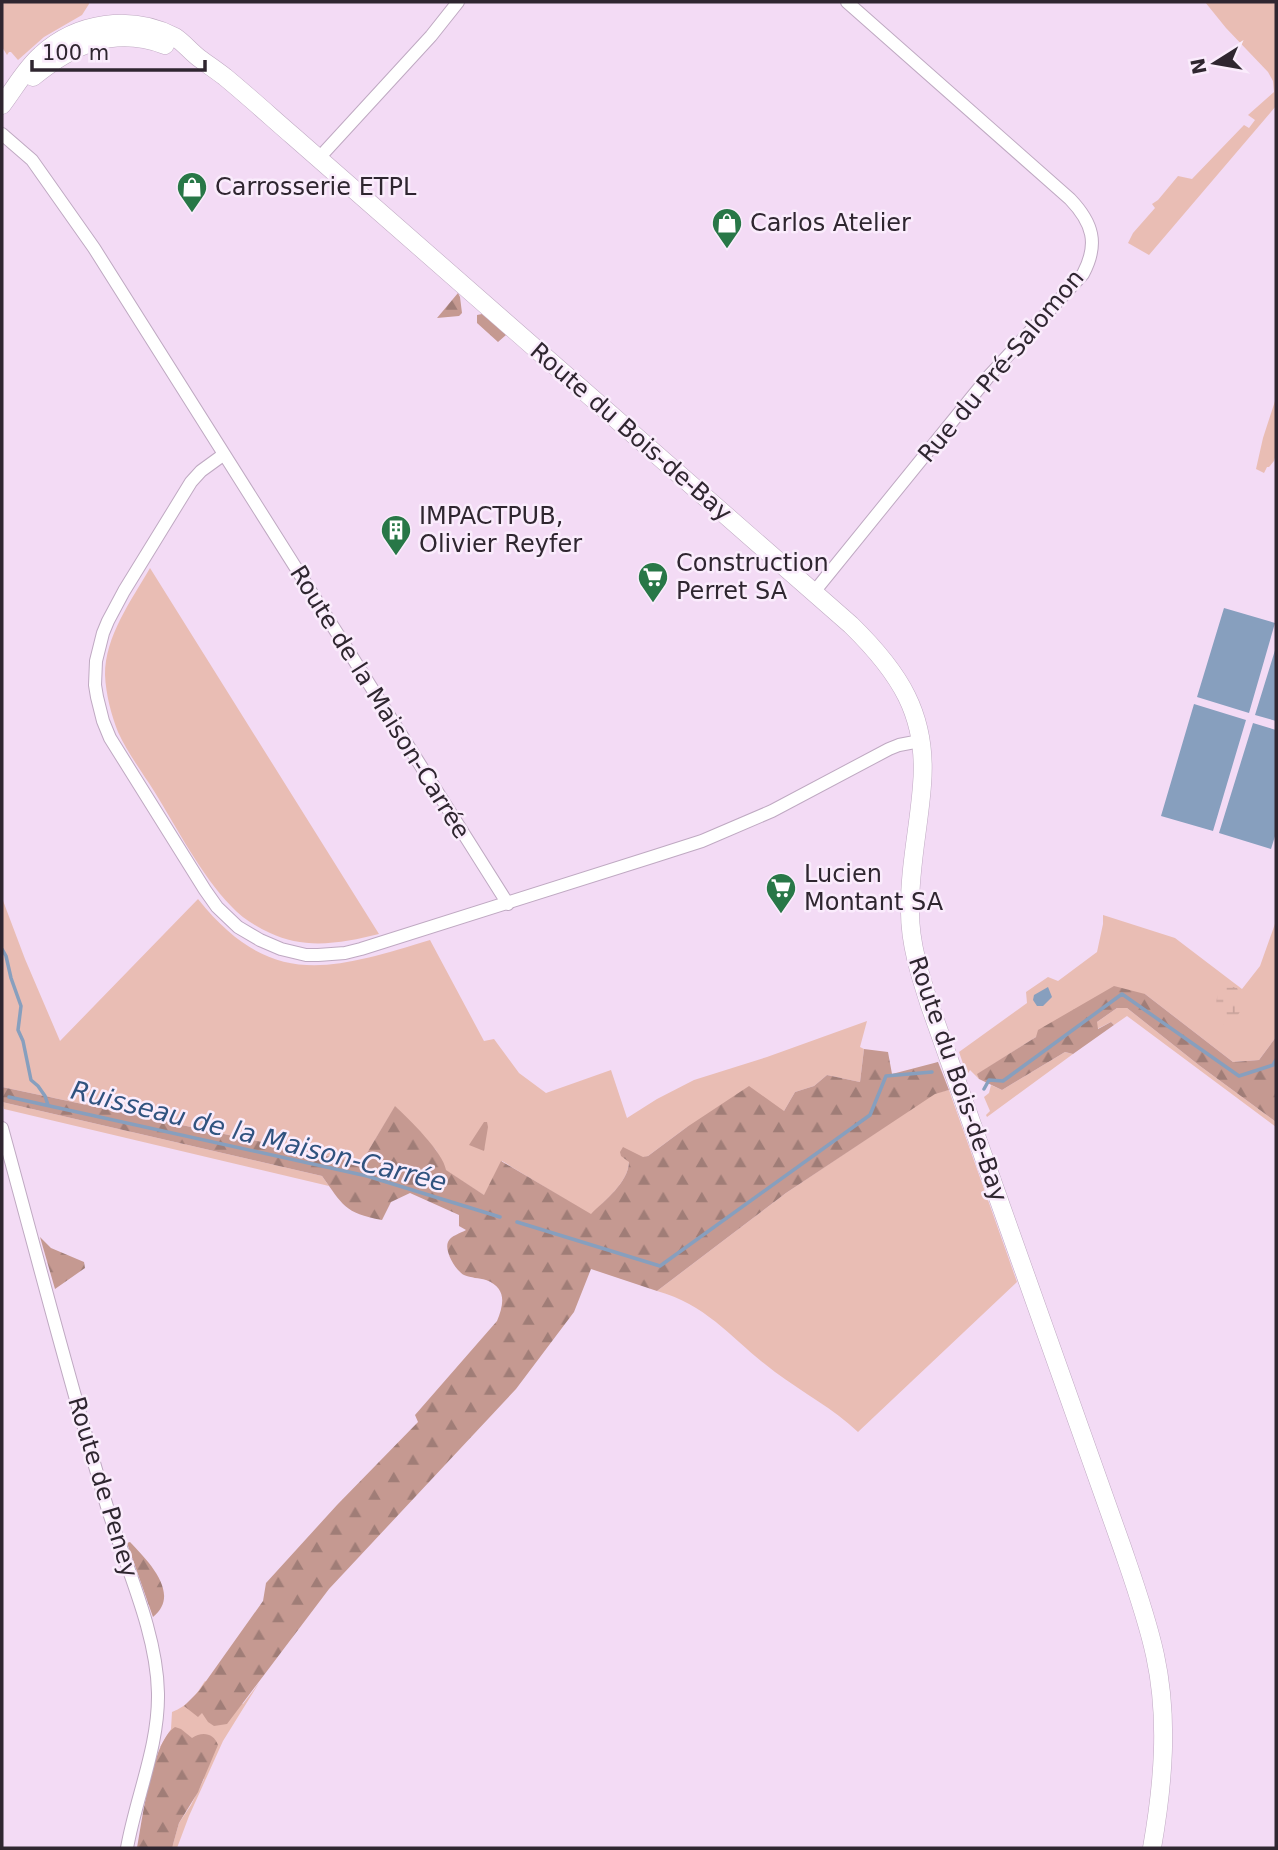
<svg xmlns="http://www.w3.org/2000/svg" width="1278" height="1850" font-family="'DejaVu Sans',sans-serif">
<defs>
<pattern id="forest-firs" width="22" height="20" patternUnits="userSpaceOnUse" patternTransform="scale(1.75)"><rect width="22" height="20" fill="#c59991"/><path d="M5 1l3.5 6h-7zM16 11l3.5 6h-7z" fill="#a07d77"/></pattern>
<pattern id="wetland-marsh" width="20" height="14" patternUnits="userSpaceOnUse" patternTransform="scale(1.75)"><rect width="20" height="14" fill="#e9bdb4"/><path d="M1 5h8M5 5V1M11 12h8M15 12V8" fill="none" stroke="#c8a29b"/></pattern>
</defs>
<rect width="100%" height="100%" fill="#f3dbf5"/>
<path fill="#e9bdb4" d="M 2,2 L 89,2 L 89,4 L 82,15 L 44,37 L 18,60 L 11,52 L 9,52 L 7,55 L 2,47 Z
M 1205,2 L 1276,2 L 1276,106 L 1149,255 L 1128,243 L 1133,233 L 1155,208 L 1152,204 L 1158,200 L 1178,176 L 1192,179 L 1244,125 L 1249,128 L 1255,120 L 1248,115 L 1274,92 L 1273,81 L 1268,72 L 1226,28 Z
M 1276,398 L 1276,454 L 1274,461 L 1269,467 L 1267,467 L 1264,473 L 1256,469 L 1263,438 Z
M 150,568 L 379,934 C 343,943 305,950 270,933 C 255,926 242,918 231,906 C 201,875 177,828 154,791 C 142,772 127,752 118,732 C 111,714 106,695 105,675 C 105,636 131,601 150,568 Z
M 2,898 L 25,959 L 60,1041 L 198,899 C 271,990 331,970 430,940 L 484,1041 L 494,1039 L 519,1073 L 546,1093 L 611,1070 L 627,1118 L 657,1099 L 694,1080 L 767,1057 L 867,1021 L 860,1047 L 864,1049 L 860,1082 L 827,1075 L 814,1086 L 795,1092 L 784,1111 L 687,1127 L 648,1156 L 629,1162 C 628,1183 605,1200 591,1215 L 502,1161 L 485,1196 L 445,1170 L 436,1150 L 395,1107 L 361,1163 L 2,1087 Z
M 1103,915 L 1175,938 L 1242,989 L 1260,966 L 1276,921 L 1276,1037 L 1259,1060 L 1233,1062 L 1145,994 L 1036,1037 L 978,1074 L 979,1079 L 970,1070 L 967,1075 L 959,1052 L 1027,1003 L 1026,992 L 1048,977 L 1058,981 L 1097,952 L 1103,924 Z
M 1117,1008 L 1127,1008 L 1200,1066 L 1276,1122 L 1276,1127 L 1127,1016 L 1114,1025 L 1111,1022 L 1097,1029 L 1097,1022 Z
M 1065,1052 L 1073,1054 L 987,1117 L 986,1115 L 990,1111 L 984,1097 L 989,1093 L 991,1085 L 1002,1090 Z
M 949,1090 L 1017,1282 L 858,1432 C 833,1408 803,1393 775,1372 C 733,1341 710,1306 657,1291 L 786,1193 L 935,1093 Z
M 2,1102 L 322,1176 L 329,1186 L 4,1109 Z
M 205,1681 L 243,1704 L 259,1683 L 223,1741 L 189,1816 L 177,1848 L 140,1848 L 173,1844 L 179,1823 L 191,1805 L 204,1779 L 169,1749 L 160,1747 L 171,1729 L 172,1712 C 188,1706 196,1695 205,1681 Z"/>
<path fill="url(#forest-firs)" d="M 458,293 L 460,297 L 462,313 L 459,316 L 437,318 Z
M 482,314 L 506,335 L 498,342 L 477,323 L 477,315 Z
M 1114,986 L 1145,994 L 1233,1062 L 1259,1060 L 1276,1037 L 1276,1122 L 1200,1066 L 1127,1008 L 1117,1008 L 1097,1022 L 1098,1029 L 1111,1022 L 1114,1025 L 1073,1054 L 1065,1052 L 1002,1090 L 979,1079 L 977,1074 L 1036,1037 L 1038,1030 Z
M 864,1049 L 888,1052 L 892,1074 L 938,1062 L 949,1090 L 935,1094 L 786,1193 L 657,1291 L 591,1269 L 574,1312 L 516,1389 L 329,1589 L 227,1724 L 214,1726 L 208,1722 L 202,1713 L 198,1717 L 184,1706 L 199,1691 L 263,1601 L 266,1583 L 337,1505 L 418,1422 L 415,1415 L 497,1321 C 504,1304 507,1288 486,1280 C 479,1278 471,1278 464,1275 C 456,1271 444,1251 448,1242 C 450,1236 461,1233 466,1230 L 459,1226 L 459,1215 L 410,1193 L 391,1202 L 382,1220 C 344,1213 343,1205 322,1176 L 2,1102 L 2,1087 L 361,1163 L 395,1106 C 409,1119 443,1152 446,1170 L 484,1195 L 501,1161 L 591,1214 C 605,1200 628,1183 629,1162 L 621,1156 L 620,1152 L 623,1147 L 643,1157 L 648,1156 L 687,1127 L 749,1086 L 784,1111 L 795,1092 L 814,1086 L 827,1075 L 860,1082 Z
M 484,1122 L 487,1122 L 488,1127 L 484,1151 L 469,1145 Z
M 40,1237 L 51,1248 L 84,1262 L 85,1268 L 55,1289 Z
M 130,1542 C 147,1560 182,1594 153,1617 L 127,1543 Z
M 175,1727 L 181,1729 L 192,1738 C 202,1731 214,1733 218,1745 L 198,1792 L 179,1823 L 172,1848 L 137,1848 C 142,1821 152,1741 175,1727 Z"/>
<path fill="url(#wetland-marsh)" d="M 1229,986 L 1237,988 L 1244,1005 L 1230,1028 C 1214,1022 1213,1004 1220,990 Z"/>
<path fill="#879fbe" d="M 1224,608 L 1275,623 L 1249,713 L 1197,697 Z
M 1276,647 L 1276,721 L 1255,715 Z
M 1194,704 L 1246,720 L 1213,831 L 1161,816 Z
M 1253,723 L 1276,730 L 1276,833 L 1271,849 L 1219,833 Z
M 1048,987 L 1052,997 L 1043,1006 L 1037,1006 L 1033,1000 L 1034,995 Z"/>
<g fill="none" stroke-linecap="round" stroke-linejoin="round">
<path stroke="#879fbe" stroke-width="3.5" d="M 2,949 L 6,956 L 11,978 L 21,1006 L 18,1030 L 23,1041 L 31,1080 L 38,1086 L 45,1096 L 48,1105
M 984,1089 L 989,1080 L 1003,1081 L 1122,994 L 1239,1076 L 1273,1065 L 1276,1060
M 9,1097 L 367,1176 L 500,1217
M 517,1222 L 660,1266 L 870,1115 L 886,1076 L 932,1072"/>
<g stroke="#bfa9c2" stroke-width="14">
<path id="street" d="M 2,134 L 32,160 L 94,248 L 508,904
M 319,158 L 431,36 L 458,2
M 223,455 L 201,471 L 191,482 L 124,591 L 108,621 L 103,633 L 96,661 L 95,685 L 97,697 L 103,721 L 110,738 L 205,890 L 217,907 L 238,927 L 260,940 L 281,949 L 306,955 L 318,955 L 345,953 L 361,949 L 652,857 L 702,841 L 772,811 L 889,749 L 899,745 L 920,741
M 814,592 L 989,376 L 1083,274 C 1099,244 1093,223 1070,199 L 847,2
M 2,1128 C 36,1252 68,1377 105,1500 C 123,1561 157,1630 158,1693 C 159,1746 136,1797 127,1848"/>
</g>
<g stroke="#bfa9c2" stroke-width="19">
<path id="secondary" d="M 33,77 C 73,44 114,26 165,45
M 2,105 C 15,88 25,69 41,55 C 77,22 131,14 175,37 C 184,43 190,51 199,58 C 207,64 216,70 225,77 C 248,96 270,116 293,136 L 851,625 C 899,672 928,715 922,785 C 919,827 909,869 910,912 C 910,944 920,975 930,1006 L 1122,1547 C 1134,1582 1147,1618 1155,1655 C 1169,1719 1163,1785 1152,1848"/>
</g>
<use href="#street" stroke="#fff" stroke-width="12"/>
<use href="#secondary" stroke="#fff" stroke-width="18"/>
</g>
<defs>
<g id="shop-pin" transform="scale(1.575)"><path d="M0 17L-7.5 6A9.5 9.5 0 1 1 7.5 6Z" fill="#287747" stroke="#faecfc"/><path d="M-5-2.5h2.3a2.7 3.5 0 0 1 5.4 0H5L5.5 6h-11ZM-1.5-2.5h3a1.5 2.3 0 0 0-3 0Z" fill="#fff"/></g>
<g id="building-pin" transform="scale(1.575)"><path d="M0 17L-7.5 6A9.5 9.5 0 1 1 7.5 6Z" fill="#287747" stroke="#faecfc"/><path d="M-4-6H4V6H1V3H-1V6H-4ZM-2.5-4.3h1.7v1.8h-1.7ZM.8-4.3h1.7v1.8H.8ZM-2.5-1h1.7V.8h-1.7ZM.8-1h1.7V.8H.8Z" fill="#fff"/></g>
<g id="supermarket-pin" transform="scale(1.575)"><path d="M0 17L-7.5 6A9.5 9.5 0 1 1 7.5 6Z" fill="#287747" stroke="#faecfc"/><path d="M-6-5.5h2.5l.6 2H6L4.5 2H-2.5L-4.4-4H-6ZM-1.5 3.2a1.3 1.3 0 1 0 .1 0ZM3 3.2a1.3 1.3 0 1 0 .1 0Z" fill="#fff"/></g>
</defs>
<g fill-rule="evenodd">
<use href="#shop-pin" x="192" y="187"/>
<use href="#shop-pin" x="727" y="223"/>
<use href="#building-pin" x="396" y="530"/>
<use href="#supermarket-pin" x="653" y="577"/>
<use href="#supermarket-pin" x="781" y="888"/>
</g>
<g text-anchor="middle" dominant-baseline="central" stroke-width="5" stroke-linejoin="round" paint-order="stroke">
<g font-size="24" fill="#2f2630" stroke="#faecfc" text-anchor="start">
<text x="215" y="187">Carrosserie ETPL</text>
<text x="750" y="223">Carlos Atelier</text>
<text x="419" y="516">IMPACTPUB,<tspan x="419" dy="28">Olivier Reyfer</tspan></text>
<text x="676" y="563">Construction<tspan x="676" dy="28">Perret SA</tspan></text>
<text x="804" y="874">Lucien<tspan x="804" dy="28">Montant SA</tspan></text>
</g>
<g font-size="24" fill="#2f2630" stroke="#faecfc">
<text transform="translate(1001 366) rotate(-50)">Rue du Pré-Salomon</text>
<text transform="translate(631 432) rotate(41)">Route du Bois-de-Bay</text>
<text transform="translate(380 702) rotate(58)">Route de la Maison-Carrée</text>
<text transform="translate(958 1079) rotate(71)">Route du Bois-de-Bay</text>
<text transform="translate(103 1487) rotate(73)">Route de Peney</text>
</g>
<g font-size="26" font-style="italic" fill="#30537f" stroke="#faecfc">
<text transform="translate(259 1136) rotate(14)">Ruisseau de la Maison-Carrée</text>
</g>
</g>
<rect width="1278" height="1850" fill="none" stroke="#2f2630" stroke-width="7"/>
<g transform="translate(1215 63) rotate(259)" stroke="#faecfc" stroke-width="5" paint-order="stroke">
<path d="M0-5L12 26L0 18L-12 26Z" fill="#2f2630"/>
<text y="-10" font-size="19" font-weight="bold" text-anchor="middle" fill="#2f2630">N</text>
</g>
<path d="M32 60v10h173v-10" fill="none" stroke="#2f2630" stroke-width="3.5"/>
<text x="42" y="60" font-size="21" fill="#2f2630" stroke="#faecfc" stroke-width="5" paint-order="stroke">100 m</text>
</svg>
